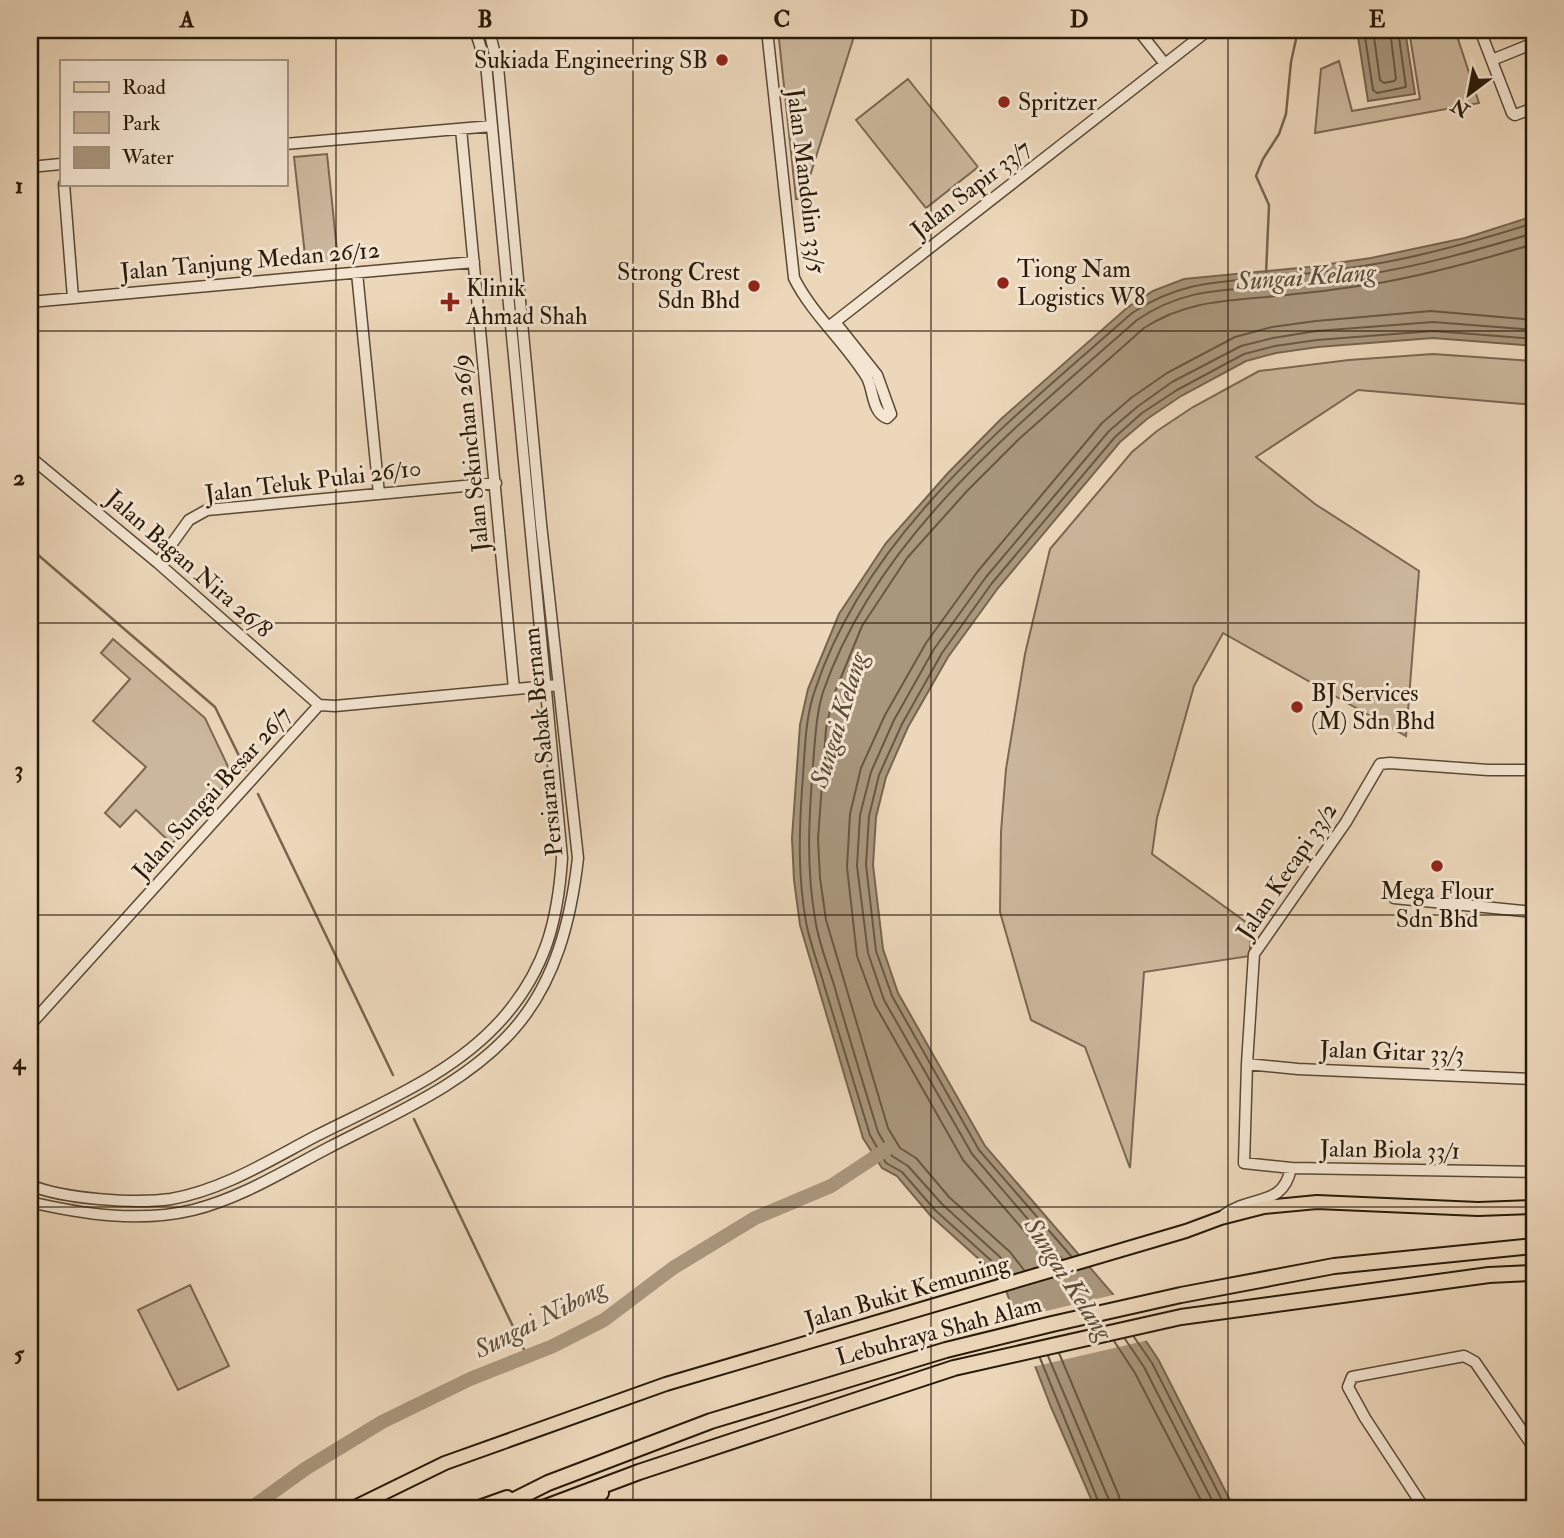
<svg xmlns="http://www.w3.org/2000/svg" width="1564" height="1538" font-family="'IM FELL Double Pica',serif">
<rect width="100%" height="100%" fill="#ecd7ba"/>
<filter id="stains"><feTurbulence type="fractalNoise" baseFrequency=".00286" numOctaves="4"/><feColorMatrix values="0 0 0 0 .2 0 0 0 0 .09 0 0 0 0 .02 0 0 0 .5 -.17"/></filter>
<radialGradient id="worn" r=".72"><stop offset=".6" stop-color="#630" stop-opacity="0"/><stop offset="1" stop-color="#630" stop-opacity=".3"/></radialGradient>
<path fill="#cbb79c" stroke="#7a6852" stroke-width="2" d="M 778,30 L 856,30 L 803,198 L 796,199 Z
M 1409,30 L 1455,30 L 1479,103 L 1315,133 L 1321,69 L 1339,61 L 1352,111 L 1420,99 Z
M 908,79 L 978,167 L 926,208 L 856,120 Z
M 327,154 L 338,260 L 306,264 L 294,157 Z
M 1433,354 L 1534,361 L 1534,405 L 1358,390 L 1256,457 L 1315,504 L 1419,571 L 1406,736 L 1223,633 L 1194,686 L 1157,818 L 1152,854 L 1250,925 L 1250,956 L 1144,972 L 1130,1168 L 1085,1047 L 1031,1020 L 1000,912 L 1001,832 L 1006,769 L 1025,654 L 1050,549 L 1132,452 L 1157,431 L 1193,407 L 1259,371 L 1349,360 Z
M 113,639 L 205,718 L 233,777 L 172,844 L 136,810 L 120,827 L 105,813 L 146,767 L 93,721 L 130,679 L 101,653 Z
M 190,1285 L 229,1366 L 178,1390 L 138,1310 Z"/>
<path fill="#a9977d" stroke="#75654e" stroke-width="2" d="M 1357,30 L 1405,30 L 1415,94 L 1368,101 Z
M 1534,216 L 1534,346 L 1433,338 L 1318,347 L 1276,353 L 1246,361 L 1181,396 L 1147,419 L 1120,442 L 998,588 L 948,657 L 908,727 L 886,777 L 876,817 L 873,865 L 883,949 L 898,993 L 985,1146 L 1118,1300 L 1158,1359 L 1234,1508 L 1095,1508 L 1051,1407 L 1006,1291 L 991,1270 L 930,1215 L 897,1176 L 882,1168 L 863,1138 L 800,925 L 794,880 L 792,838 L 800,725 L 808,689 L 839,614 L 886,543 L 948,473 L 1001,419 L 1128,307 L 1153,291 L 1184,279 L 1309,267 L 1371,258 L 1465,238 Z"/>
<path fill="#ecd7ba" d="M 1117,1294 L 1149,1340 L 1032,1367 L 1013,1319 Z"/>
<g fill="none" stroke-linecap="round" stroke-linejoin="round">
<path stroke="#685842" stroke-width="2" d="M 1364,30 L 1373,90 L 1377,93 L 1406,87 L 1398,30
M 1373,30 L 1380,80 L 1384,83 L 1394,81 L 1396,79 L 1390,30
M 1071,1256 L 979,1150 L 892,996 L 876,951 L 866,865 L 869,816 L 879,775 L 902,724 L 942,653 L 992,583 L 1115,437 L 1142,413 L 1177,390 L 1244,354 L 1275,346 L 1317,340 L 1433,331 L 1534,339
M 1062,1259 L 972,1154 L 884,1000 L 868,953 L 857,866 L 860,815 L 871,772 L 894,720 L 934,649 L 986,577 L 1109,431 L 1137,407 L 1172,382 L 1241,346 L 1273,338 L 1316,331 L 1433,322 L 1534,330
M 1051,1262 L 963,1160 L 875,1005 L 857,956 L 847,867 L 850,814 L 861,768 L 885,715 L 926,643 L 978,571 L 1102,423 L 1131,398 L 1167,373 L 1235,337 L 1272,327 L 1316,321 L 1431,311 L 1534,320
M 1024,1270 L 1010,1252 L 949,1197 L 916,1158 L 900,1148 L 888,1128 L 826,920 L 820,878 L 818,839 L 826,729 L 833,697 L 862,626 L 907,558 L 967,491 L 1019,439 L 1144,328 C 1187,300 1228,301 1277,296 C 1309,293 1341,289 1373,284 C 1428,275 1481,260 1534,244
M 1013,1274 L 1001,1258 L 942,1204 L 908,1166 L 892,1156 L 878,1132 C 863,1083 848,1034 834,985 C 827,963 818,941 815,918 C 806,867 809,817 813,765 C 815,741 816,715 823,692 C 877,536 1018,425 1137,320 C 1184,288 1221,291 1274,286 C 1306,283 1338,279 1369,274 C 1425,265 1480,249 1534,233
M 1004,1276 L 996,1265 L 935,1210 L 902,1172 L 886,1163 L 870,1135 C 855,1086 840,1037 825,988 C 819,966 810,944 806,922 C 798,877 799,834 802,789 C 805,757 804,721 815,690 C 867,532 1012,419 1132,313 C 1180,281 1219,282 1274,277 C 1306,274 1338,270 1369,265 C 1425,256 1480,240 1534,223
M 1134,1337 L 1152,1363 L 1226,1508
M 1125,1339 L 1144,1367 L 1216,1508
M 1114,1341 L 1135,1373 L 1205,1508
M 1059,1353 L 1119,1496 L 1121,1508
M 1048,1356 L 1109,1500 L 1110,1508
M 1040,1358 L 1101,1508"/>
<path stroke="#75654e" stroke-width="2.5" d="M 1266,274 L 1269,205 L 1256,176 L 1263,159 L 1279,134 L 1286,114 L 1291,62 L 1298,30
M 30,548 L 215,707 L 246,770
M 258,794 L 393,1075
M 414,1119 L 527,1356"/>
<path stroke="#a9977d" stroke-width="14" d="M 251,1508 L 305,1469 L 382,1422 L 470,1379 L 553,1346 L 604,1320 L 673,1268 L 755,1218 L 831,1186 L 890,1147"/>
<g stroke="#594934" stroke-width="13">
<path id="minor" d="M 767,30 L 794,278 C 812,314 844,341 866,376 C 874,388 871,412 887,418 L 891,414 L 877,375 L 835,322
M 1138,30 L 1165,64
M 1480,30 L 1512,113 L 1515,115 L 1534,108
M 1492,60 L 1534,43
M 461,129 L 514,689
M 285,144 L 492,126
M 30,167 L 61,164
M 64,184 L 73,298
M 357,273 L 379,494
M 30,302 L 474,262
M 831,325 L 1206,32
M 30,457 L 158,563 L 319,705
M 158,563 L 189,520 L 207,510 L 496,483
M 1534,770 L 1488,770 L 1390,763 L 1380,764 L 1346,822 L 1254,954 L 1247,1064 L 1244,1163 L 1291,1168 L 1534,1172
M 1394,898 L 1534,912
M 30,1025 L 319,705 L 335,706 L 558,685
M 1247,1064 L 1298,1069 L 1534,1079
M 30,1185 C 63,1199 135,1204 171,1199 C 223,1190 270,1160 316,1136 C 381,1103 454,1074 503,1018 C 545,970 558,921 562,858 L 486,64 L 475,30
M 30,1202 C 82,1214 139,1223 193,1210 C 241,1198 284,1171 328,1148 C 393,1114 465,1085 514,1029 C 556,981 571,919 578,858 L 541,524 L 498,67 L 489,30
M 1224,1215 C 1252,1194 1283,1208 1291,1168
M 1424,1508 L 1365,1418 L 1348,1387 L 1352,1377 L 1464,1356 L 1475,1362 L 1534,1448"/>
</g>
<g stroke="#281a08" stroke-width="16">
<path id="major" d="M 353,1508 L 445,1463 L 666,1384 L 1186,1231 L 1221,1218 L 1264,1207 L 1317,1202 L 1478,1209 L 1534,1207"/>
</g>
<g stroke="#281a08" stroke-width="18">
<path id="highway" d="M 479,1508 L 507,1498
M 498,1508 L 548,1483 L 711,1421 L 946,1350 L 1052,1324 L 1181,1295 L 1334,1266 L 1534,1246
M 543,1508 L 639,1472 L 954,1368 L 1181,1317 L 1489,1275 L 1534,1273
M 574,1508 L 601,1493"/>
</g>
<use href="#minor" stroke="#f3e5d2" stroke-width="10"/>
<use href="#major" stroke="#ecd7ba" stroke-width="12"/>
<use href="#highway" stroke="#ecd7ba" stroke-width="14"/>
</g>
<path fill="none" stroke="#281a08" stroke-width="2" stroke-opacity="0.55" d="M 336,30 L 336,1508M 633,30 L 633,1508M 931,30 L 931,1508M 1228,30 L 1228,1508M 30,331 L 1534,331M 30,623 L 1534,623M 30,915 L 1534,915M 30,1207 L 1534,1207"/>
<g fill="#8f2418" stroke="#f3e5d2" stroke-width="2.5">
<circle cx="722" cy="60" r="7"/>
<circle cx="1004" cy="102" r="7"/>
<circle cx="1003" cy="283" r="7"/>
<circle cx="754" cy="286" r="7"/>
<path d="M446.5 291.5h7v7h7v7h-7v7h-7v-7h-7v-7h7z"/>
<circle cx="1297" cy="707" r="7"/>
<circle cx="1437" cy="866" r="7"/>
</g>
<g text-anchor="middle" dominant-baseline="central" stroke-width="6" stroke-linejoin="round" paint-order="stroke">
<g font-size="24" fill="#281a08" stroke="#f3e5d2" text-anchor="start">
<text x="708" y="60" text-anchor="end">Sukiada Engineering SB</text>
<text x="1018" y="102">Spritzer</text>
<text x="1017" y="269">Tiong Nam<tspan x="1017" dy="28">Logistics W8</tspan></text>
<text x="740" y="272" text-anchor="end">Strong Crest<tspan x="740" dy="28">Sdn Bhd</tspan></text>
<text x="466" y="288">Klinik<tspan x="466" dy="28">Ahmad Shah</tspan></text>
<text x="1311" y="693">BJ Services<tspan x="1311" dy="28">(M) Sdn Bhd</tspan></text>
<text x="1437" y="891" text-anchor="middle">Mega Flour<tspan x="1437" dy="28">Sdn Bhd</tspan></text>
</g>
<g font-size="24" fill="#281a08" stroke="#f3e5d2">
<text transform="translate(806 181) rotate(83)">Jalan Mandolin 33/5</text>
<text transform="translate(971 189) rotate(-38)">Jalan Sapir 33/7</text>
<text transform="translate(250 261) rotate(-5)">Jalan Tanjung Medan 26/12</text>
<text transform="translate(471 453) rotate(-96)">Jalan Sekinchan 26/9</text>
<text transform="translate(313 481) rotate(-7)">Jalan Teluk Pulai 26/10</text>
<text transform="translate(189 564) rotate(41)">Jalan Bagan Nira 26/8</text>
<text transform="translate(543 742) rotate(-96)">Persiaran Sabak Bernam</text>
<text transform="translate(212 793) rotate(-48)">Jalan Sungai Besar 26/7</text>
<text transform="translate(1287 871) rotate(-56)">Jalan Kecapi 33/2</text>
<text transform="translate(1392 1052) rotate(2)">Jalan Gitar 33/3</text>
<text transform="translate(1390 1150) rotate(1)">Jalan Biola 33/1</text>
<text transform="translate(907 1292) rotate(-16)">Jalan Bukit Kemuning</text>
<text transform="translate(939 1331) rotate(-15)">Lebuhraya Shah Alam</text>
</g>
<g font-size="26" font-style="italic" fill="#5c4c37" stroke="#f3e5d2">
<text transform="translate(1306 277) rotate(-4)">Sungai Kelang</text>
<text transform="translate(839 720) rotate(-73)">Sungai Kelang</text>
<text transform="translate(1068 1279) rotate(57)">Sungai Kelang</text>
<text transform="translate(540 1319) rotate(-27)">Sungai Nibong</text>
</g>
</g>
<rect width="1564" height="1538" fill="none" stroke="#ecd7ba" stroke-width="77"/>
<rect x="60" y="60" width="228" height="126" fill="#f3e5d2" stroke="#a29481" stroke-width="2"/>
<rect x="74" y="82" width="35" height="10" fill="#ecd7ba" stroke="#a29481" stroke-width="2"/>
<text x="122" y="94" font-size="21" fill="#281a08">Road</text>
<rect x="74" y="112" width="35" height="21" fill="#cbb79c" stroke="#a29481" stroke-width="2"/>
<text x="122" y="130" font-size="21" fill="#281a08">Park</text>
<rect x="74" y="147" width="35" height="21" fill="#a9977d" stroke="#a29481" stroke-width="2"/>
<text x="122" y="164" font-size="21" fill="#281a08">Water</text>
<g transform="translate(1469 94) rotate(212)" stroke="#f3e5d2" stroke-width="5" paint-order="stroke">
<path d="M0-5L12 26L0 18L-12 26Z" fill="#281a08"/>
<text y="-10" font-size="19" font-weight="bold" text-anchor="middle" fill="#281a08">N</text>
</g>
<rect x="38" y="38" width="1488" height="1462" fill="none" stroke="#281a08" stroke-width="2.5"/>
<g font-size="23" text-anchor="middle" font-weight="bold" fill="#281a08">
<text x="187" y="27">A</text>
<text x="485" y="27">B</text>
<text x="782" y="27">C</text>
<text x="1079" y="27">D</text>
<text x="1377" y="27">E</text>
<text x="19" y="193">1</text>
<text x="19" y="485">2</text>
<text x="19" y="777">3</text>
<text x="19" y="1069">4</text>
<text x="19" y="1361">5</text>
</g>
<rect width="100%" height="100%" filter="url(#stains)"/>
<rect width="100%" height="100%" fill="url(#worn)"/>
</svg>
